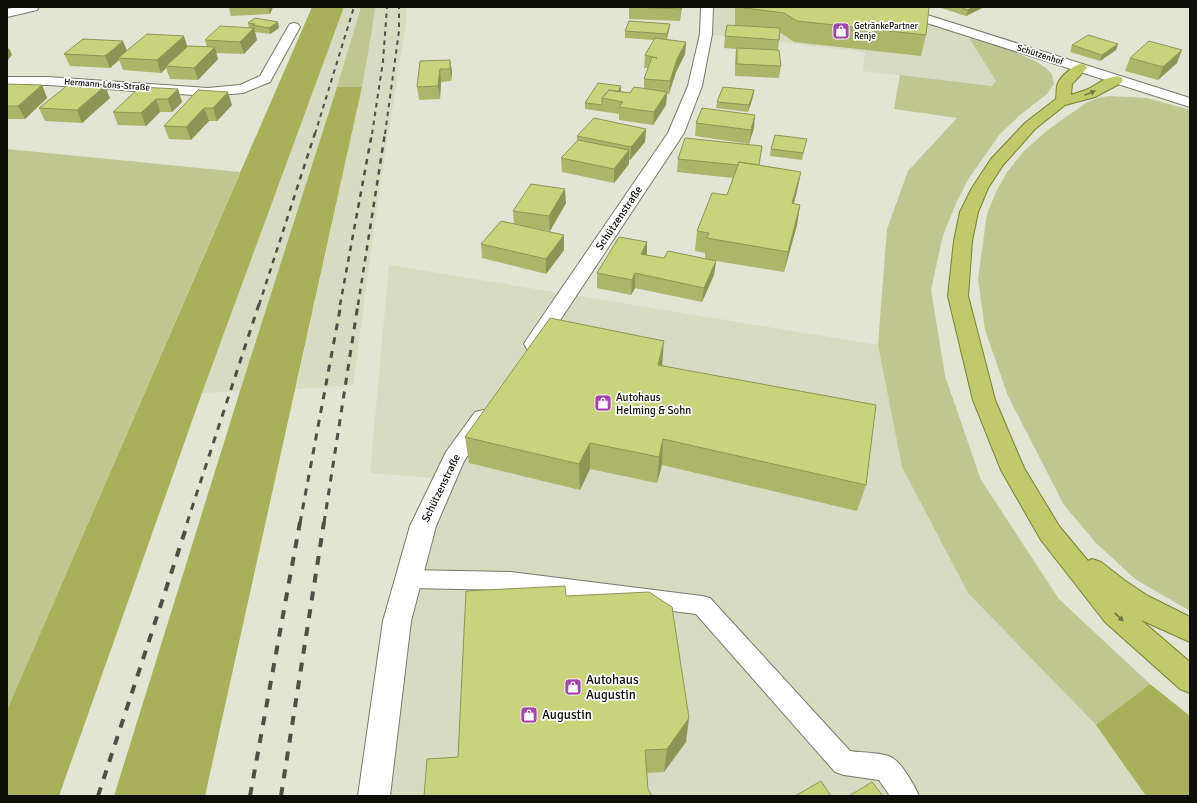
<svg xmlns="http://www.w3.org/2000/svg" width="1197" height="803" font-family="Signika,sans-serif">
<rect width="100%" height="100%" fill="#e2e5d4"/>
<path fill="#d7dbc2" d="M 344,7 L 407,7 L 405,29 L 380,185 L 353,385 L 296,389 L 362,87 L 338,87 L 240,391 L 202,393 Z
M 707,7 L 875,7 L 969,38 L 996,81 L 992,86 L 863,71 L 865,52 L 706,34 Z
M 389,265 L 878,345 L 902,467 L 968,593 L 1096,725 L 1146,796 L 374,796 L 397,621 L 444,479 L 370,473 Z"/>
<path fill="#bfc690" d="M 361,7 L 375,7 L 372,30 L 362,87 L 337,87 Z
M 969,38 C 988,44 1044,58 1052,75 C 1053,77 1053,81 1054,84 L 1047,94 L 1020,115 L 1000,134 L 969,178 L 957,201 L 943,235 L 931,290 L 945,376 L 981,480 L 1059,599 L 1150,684 L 1096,725 L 968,593 L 902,467 L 878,345 L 887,229 L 908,171 L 957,118 L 894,109 L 900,75 L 992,86 L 996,81 Z
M 1109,96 L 1147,98 L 1190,110 L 1190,611 L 1135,579 L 1096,543 L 1064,505 L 1008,396 L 985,330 L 978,279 L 987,214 L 996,192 L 1007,172 L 1024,151 L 1049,129 L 1086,103 L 1098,98 Z
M 7,149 L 240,172 L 7,710 Z"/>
<path fill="#a8b159" d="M 312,7 L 344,7 L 202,393 L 59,796 L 7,796 L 7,710 Z
M 337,87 L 362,87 L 205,796 L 114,796 L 240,391 Z
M 1150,684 L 1190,716 L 1190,796 L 1146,796 L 1096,725 Z"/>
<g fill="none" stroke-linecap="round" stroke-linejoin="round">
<g stroke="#777a6b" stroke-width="2">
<path id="service" d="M 409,570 L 511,572 L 702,596 L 710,598 L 850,751 C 862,753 885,752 894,759 C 902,764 916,788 919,796 L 890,796 L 879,780 L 844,775 L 835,772 L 696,614 L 511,590 L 409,588 L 401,585 L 398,579 L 401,573 Z"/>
</g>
<g stroke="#777a6b" stroke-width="2">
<path id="minor" d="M 17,7 L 39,7 L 37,10 L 7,17 L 7,9 Z
M 701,7 L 713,7 L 712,34 L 702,86 L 684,133 L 541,349 L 534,351 L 527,349 L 524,344 L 527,339 L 668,133 L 688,86 L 700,34 Z
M 294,23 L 298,24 L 300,27 L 270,82 L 243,93 L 208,96 L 48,85 L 7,85 L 7,77 L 48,77 L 208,88 L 240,85 L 260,76 L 288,27 L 290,24 Z
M 483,410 L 491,412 L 494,418 L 464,461 L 436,526 L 411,621 L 390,796 L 358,796 L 383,621 L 410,526 L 446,452 L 475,412 Z"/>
</g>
<g stroke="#777a6b" stroke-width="2">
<path id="tertiary" d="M 884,7 L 902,7 L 1190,98 L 1190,107 L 886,10 Z"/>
</g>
<g stroke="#787f30" stroke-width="2">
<path id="trunk" d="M 1080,64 L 1085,65 L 1087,68 L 1072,84 L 1071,95 C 1076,93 1081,92 1086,90 C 1097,85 1109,74 1121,77 L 1123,80 L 1121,83 L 1095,97 L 1065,105 L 1035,129 L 1003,165 L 988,188 L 978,212 L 972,241 L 968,296 L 995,400 L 1024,468 L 1059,526 L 1088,561 L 1092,559 L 1101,562 L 1124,580 L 1148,596 L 1190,617 L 1190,642 L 1141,620 L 1190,662 L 1190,693 L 1180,689 L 1105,622 L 1041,540 L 1001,470 L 973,400 L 948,296 L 954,241 L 960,212 L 972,188 L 991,159 L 1025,123 L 1056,99 C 1057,94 1056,87 1058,83 C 1061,76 1073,66 1080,64 Z"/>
</g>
<use href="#service" fill="#fff" fill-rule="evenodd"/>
<use href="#minor" fill="#fff" fill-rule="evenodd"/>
<use href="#tertiary" fill="#fff" fill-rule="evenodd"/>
<use href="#trunk" fill="#c0ca6a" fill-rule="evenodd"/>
<path stroke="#4e4f46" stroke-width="2" stroke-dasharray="4.5 4.5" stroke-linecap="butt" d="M 315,134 L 354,7
M 372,134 L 383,61 L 387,7
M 385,134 L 399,31 L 399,7"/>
<path stroke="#4e4f46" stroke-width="2.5" stroke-dasharray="5.5 5.5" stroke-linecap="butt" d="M 259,305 L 315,133
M 340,305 L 372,133
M 358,305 L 385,133"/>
<path stroke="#4e4f46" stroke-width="3" stroke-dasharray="7 7" stroke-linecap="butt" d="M 187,523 L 259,304
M 300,523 L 341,304
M 324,523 L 358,304"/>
<path stroke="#4e4f46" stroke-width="4" stroke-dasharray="9 9" stroke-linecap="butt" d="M 98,796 L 188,522
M 250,796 L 300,522
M 281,796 L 324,522"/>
</g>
<path fill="#adb56a" d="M 229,7 L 273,7 L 270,14 L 231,16 Z
M 629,7 L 682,7 L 680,21 L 629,19 Z
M 735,7 L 927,7 L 926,35 L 921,56 L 794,42 L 781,33 L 780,33 L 778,50 L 781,66 L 779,78 L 735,76 L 735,61 L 736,49 L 724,48 L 725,36 L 735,25 Z
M 938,7 L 982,7 L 982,8 L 966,16 Z
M 248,23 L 279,28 L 270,34 L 255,32 L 257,40 L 244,54 L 216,53 L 218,59 L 198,80 L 170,79 L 166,68 L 161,73 L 123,70 L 119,60 L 110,68 L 70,66 L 64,54 L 127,51 L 187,46 L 207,47 L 205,40 L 249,28 Z
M 670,24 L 669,30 L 667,40 L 686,42 L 685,54 L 676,72 L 669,94 L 667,94 L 666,105 L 653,125 L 619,120 L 619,114 L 585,109 L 585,103 L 621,86 L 621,92 L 630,93 L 644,89 L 644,79 L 648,68 L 644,68 L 645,55 L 654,40 L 625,38 L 625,31 Z
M 1118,44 L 1116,50 L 1100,61 L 1070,52 L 1072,45 Z
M 1130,58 L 1177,63 L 1158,80 L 1125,71 Z
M 450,60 L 452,72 L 451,81 L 441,82 L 440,99 L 419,100 L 417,87 Z
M 7,84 L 42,85 L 47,98 L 25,119 L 7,119 Z
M 178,89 L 182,102 L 172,112 L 160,112 L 146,126 L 118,125 L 113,112 Z
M 198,90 L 232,105 L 217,121 L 209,121 L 191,140 L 169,139 L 164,126 Z
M 754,90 L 753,97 L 748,112 L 716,108 L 717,102 Z
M 110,98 L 82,123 L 45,121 L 39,108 Z
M 696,123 L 754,128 L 749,144 L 695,136 Z
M 646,129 L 645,142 L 630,160 L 629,160 L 629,164 L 614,183 L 562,172 L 561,158 L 577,141 L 577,136 Z
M 805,146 L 802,160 L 770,156 L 771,149 Z
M 678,159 L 760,165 L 801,172 L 797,191 L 794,204 L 800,205 L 797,225 L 784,272 L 716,261 L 714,275 L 702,302 L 635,288 L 631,295 L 597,288 L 597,273 L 647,255 L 664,258 L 705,258 L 705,253 L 695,251 L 697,231 L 727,195 L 733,178 L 677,172 Z
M 566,203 L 550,231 L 529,227 L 564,235 L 564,250 L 546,274 L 482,258 L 481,244 L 514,224 L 513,211 Z
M 662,366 L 866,485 L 857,511 L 662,465 L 657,483 L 590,469 L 580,490 L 469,463 L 465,437 Z
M 566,596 L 686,742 L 664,772 L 647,773 L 648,789 L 458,757 Z"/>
<path fill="#8d9456" d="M 268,7 L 273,7 L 270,14 Z
M 681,7 L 682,7 L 681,11 L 680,21 Z
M 973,7 L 982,7 L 982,8 L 966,16 L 968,10 Z
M 278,22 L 279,28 L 270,34 L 269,28 Z
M 670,24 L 669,30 L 666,40 L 667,34 Z
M 254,28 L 257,40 L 244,54 L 240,42 Z
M 184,36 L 188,48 L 166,66 L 166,68 L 161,73 L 157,60 Z
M 123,41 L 128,53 L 118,58 L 119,60 L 110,68 L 105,56 Z
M 686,42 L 685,54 L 676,72 L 669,94 L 670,81 L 677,59 Z
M 1118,44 L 1116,50 L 1100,61 L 1102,55 Z
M 215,47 L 218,59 L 198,80 L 194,68 Z
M 9,48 L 12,55 L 7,61 L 7,51 Z
M 1182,50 L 1177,63 L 1158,80 L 1163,67 Z
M 450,60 L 452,72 L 451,81 L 450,69 Z
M 440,69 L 441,82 L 440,99 L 438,86 Z
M 42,85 L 47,98 L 25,119 L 18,106 Z
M 105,86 L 110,98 L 82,123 L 77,110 Z
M 621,86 L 621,93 L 615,97 Z
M 178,89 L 182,102 L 172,112 L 168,99 Z
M 754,90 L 753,97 L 748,112 L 749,105 Z
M 228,92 L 232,105 L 217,121 L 213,108 Z
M 667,92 L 666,105 L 653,125 L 654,112 Z
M 156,99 L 160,112 L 146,126 L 141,113 Z
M 204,108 L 209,121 L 191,140 L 186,127 Z
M 755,115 L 754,128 L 749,144 L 751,130 Z
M 646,129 L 645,142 L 630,160 L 631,147 Z
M 629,150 L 629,164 L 614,183 L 614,169 Z
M 801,172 L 797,191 L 788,223 L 792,203 Z
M 565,189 L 566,203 L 550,231 L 549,216 Z
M 800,205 L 797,225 L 784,272 L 788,252 Z
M 564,235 L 564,250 L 546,274 L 546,259 Z
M 647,242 L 647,257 L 641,254 Z
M 716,261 L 714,275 L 702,302 L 704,288 Z
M 635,273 L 635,288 L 631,295 L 632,280 Z
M 664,341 L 662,367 L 658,365 Z
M 663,439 L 662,465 L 657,483 L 659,457 Z
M 590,443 L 590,469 L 580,490 L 579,464 Z
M 689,718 L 686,742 L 664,772 L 667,749 Z"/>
<path fill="#c9d37b" stroke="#8d9456" d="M 629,7 L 681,7 L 681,9 Z
M 737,7 L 927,7 L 929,8 L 926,35 L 797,21 L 784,13 Z
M 959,7 L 973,7 L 968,10 Z
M 255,18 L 278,22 L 269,28 L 252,25 L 255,24 L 248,23 Z
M 629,21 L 670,24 L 667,34 L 625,31 Z
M 727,25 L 780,28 L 779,40 L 725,36 Z
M 220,26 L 254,28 L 240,42 L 205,40 Z
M 147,34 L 184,36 L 157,60 L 118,58 Z
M 1088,35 L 1118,44 L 1102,55 L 1072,45 Z
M 655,38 L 686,42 L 677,59 L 670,81 L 644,79 L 652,57 L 657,58 L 645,55 Z
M 83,39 L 123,41 L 105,56 L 64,54 Z
M 1149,41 L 1182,50 L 1163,67 L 1130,58 Z
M 188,46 L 215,47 L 194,68 L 166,66 Z
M 737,48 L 779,50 L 781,66 L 737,64 Z
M 450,60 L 450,69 L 440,69 L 438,86 L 417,87 L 420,61 Z
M 598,83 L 621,86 L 618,92 L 609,90 L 602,98 L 602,105 L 585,103 Z
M 7,84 L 42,85 L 18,106 L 7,106 Z
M 69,84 L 105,86 L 77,110 L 39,108 Z
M 140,87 L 178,89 L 168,99 L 156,99 L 141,113 L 113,112 Z
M 634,87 L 667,92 L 654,112 L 619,107 L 623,102 L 602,98 L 609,90 L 630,93 Z
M 723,87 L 754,90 L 749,105 L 717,102 Z
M 198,90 L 228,92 L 213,108 L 204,108 L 186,127 L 164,126 Z
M 702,108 L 755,115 L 751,130 L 696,123 Z
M 594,118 L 646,129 L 631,147 L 577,136 Z
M 775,135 L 807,139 L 803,153 L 771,149 Z
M 685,138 L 762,146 L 759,165 L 739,162 L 738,165 L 678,159 Z
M 578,140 L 629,150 L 614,169 L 561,158 Z
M 739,162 L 801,172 L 792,203 L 800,205 L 788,252 L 707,238 L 709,233 L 697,231 L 712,193 L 727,195 Z
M 531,184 L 565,189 L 549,216 L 513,211 Z
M 501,221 L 564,235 L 546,259 L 481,244 Z
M 619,237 L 647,242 L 641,254 L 664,258 L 668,251 L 716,261 L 704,288 L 635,273 L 632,280 L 597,273 Z
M 550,318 L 664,341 L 658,365 L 876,405 L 866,485 L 663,439 L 659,457 L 590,443 L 579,464 L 465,437 Z
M 565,586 L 566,596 L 649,592 L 672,607 L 689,718 L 667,749 L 645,750 L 648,789 L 652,796 L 424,796 L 427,759 L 458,757 L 466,591 Z
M 821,781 L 831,796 L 795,796 Z
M 872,782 L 883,796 L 849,796 Z"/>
<defs><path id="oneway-solid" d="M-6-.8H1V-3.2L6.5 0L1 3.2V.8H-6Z"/></defs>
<g fill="#6f753e">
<use href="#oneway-solid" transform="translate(1090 93) rotate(-22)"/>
<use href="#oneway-solid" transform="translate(1119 617) rotate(43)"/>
</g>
<defs>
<g id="shop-square" transform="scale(0.9)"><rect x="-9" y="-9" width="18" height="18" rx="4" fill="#a444ad" stroke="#fff"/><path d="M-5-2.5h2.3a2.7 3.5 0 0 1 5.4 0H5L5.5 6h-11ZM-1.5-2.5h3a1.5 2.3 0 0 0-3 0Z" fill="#fff"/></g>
</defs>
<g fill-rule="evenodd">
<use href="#shop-square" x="841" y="31"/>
<use href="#shop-square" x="603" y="403"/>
<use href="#shop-square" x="573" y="687"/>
<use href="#shop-square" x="529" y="715"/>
</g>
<g text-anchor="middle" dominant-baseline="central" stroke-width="3.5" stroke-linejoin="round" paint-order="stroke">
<g font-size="9" fill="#0d0e08" stroke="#fff" text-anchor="start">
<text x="854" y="26">GetränkePartner<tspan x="854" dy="10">Renje</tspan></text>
</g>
<g font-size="9" fill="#0d0e08" stroke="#fff">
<text transform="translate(1040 55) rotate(18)">Schützenhof</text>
<text transform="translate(107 85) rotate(4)">Hermann-Löns-Straße</text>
</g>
<g font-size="11" fill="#0d0e08" stroke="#fff">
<text transform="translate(619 218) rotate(-56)">Schützenstraße</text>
<text transform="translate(441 488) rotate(-64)">Schützenstraße</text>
</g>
<g font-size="11" fill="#0d0e08" stroke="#fff" text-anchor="start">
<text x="616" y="397">Autohaus<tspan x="616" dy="13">Helming &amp; Sohn</tspan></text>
</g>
<g font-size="13" fill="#0d0e08" stroke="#fff" text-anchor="start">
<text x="586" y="680">Autohaus<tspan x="586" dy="15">Augustin</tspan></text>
<text x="542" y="715">Augustin</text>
</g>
</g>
<rect width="1197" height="803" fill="none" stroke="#0d0e08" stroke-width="16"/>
</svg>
